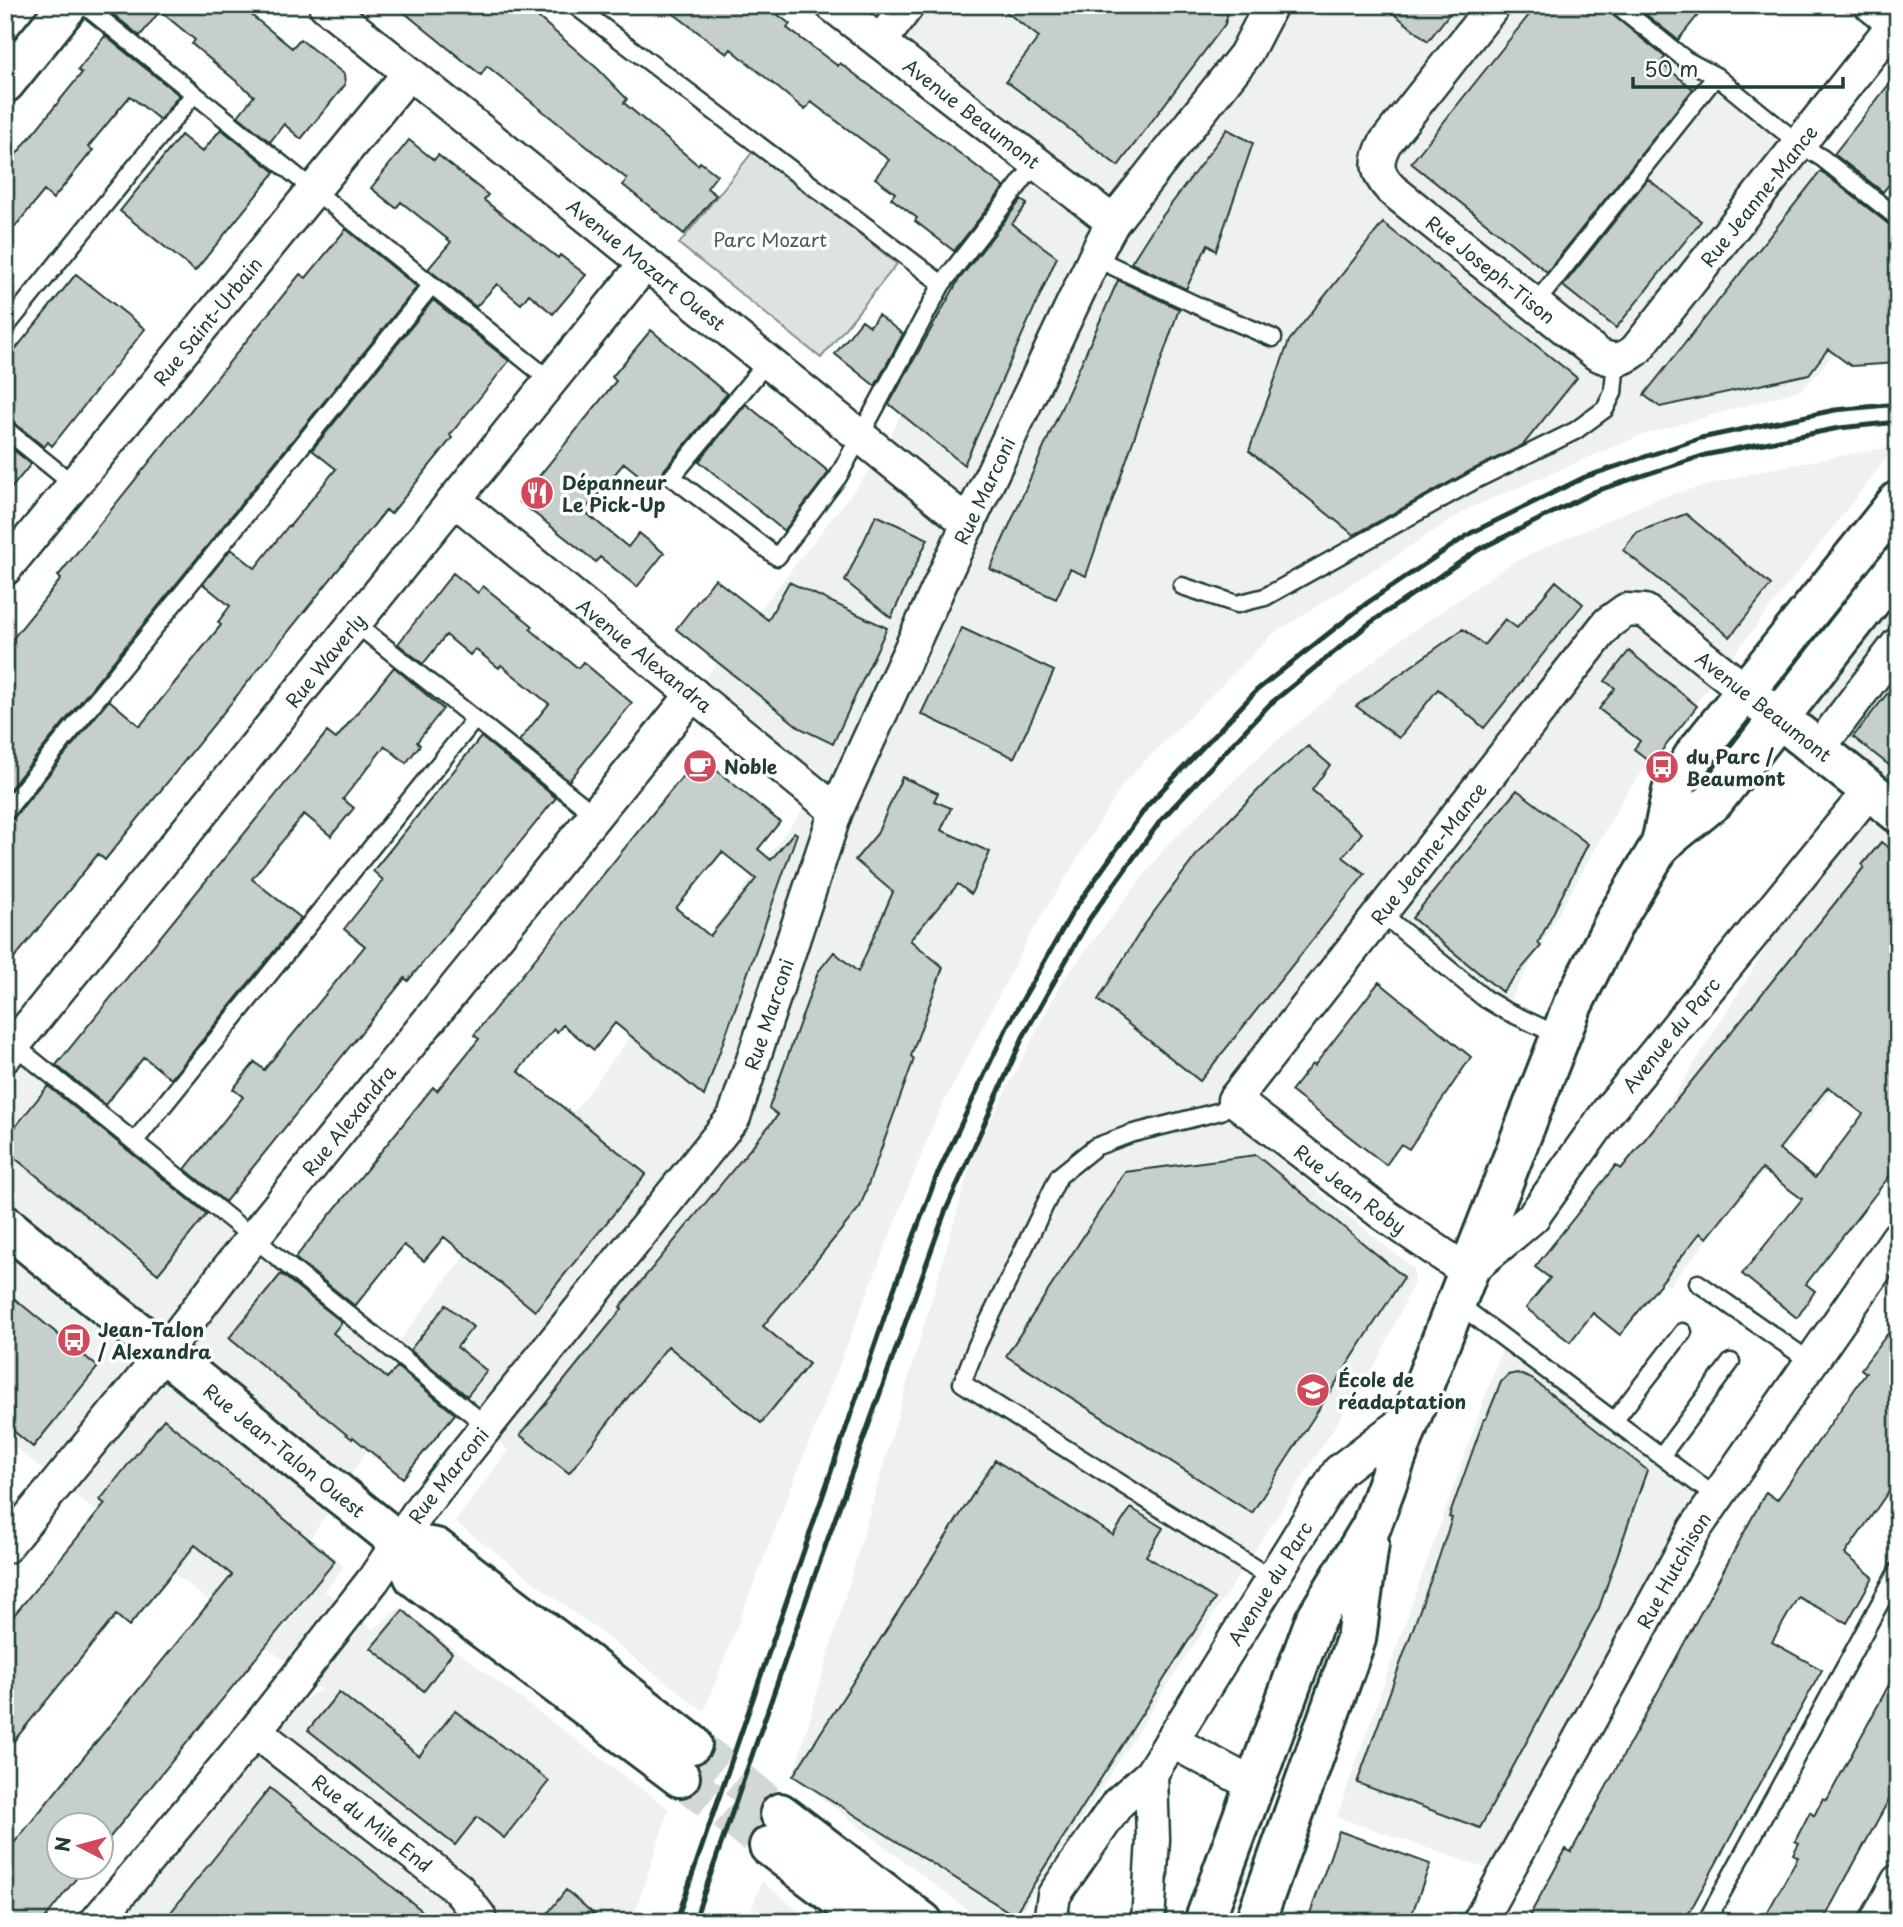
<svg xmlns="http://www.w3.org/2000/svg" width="1903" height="1927" font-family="'Playpen Sans',sans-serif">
<rect width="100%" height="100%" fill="#fff"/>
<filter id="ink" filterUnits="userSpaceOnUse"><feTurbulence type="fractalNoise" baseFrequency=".0143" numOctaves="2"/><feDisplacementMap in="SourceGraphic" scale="14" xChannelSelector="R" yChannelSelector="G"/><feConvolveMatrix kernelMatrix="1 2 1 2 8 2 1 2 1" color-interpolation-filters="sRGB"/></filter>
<g filter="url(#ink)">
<path fill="#eef1f0" d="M 909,5 L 1629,5 L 1898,242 L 1898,280 L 1803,389 L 1639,436 L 1468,509 L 1272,635 L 1125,781 L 1030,935 L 935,1120 L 704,1711 L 455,1522 L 508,1450 L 461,1409 L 400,1477 L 366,1452 L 311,1538 L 344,1567 L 325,1591 L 373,1630 L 399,1608 L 669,1809 L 632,1922 L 96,1922 L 255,1731 L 321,1690 L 5,1439 L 5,1050 L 389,1355 L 815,794 L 693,694 L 882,455 L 966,273 L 1039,165 L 880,42 Z
M 1896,446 L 1627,792 L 1508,1004 L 1377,902 L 1212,1105 L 1414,1269 L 1414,1282 L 1379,1358 L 1015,1922 L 983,1922 L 793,1776 L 974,1153 L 1061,983 L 1167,845 L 1266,750 L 1394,644 L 1513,562 L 1658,498 L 1769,469 Z
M 1898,592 L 1898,1011 L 1669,1286 L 1579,1219 L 1654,1128 L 1850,814 L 1870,790 L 1780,718 Z
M 1504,1343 L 1714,1502 L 1505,1875 L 1337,1817 Z
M 762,1881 L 812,1922 L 747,1922 Z"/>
<path fill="#dee3e2" stroke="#7e908b" stroke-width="2" d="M 755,149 L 897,264 L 821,358 L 679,244 Z"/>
<path fill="#c7cfcc" stroke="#1f3d34" stroke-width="2" fill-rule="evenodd" d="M 122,5 L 239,5 L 292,48 L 300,39 L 344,74 L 345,85 L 301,139 L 284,124 L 270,142 L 238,116 L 254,96 L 192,44 L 195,40 L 160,11 L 140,36 L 114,15 Z
M 395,5 L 524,5 L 598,69 L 627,99 L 624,103 L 698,165 L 700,162 L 717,175 L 707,188 L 716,195 L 684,234 L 623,185 L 627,179 L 487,66 L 481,75 Z
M 662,5 L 765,5 L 790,24 L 787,28 L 838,66 L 840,63 L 1004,187 L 954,251 L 915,221 L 917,218 L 891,198 L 895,193 L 875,178 L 889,160 L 811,102 L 805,110 L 731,49 L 727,54 Z
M 997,5 L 1230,5 L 1225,24 L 1118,166 L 1006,81 L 1039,37 Z
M 1383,5 L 1456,5 L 1428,41 Z
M 1537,5 L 1607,5 L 1610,13 L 1665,57 L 1661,63 L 1693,89 L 1547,272 L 1411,163 Z
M 1634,5 L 1706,5 L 1678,40 Z
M 105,36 L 179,95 L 160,120 L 130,96 L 88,147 L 93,150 L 53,199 L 44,191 L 5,239 L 5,168 L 82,73 L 78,70 Z
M 1898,73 L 1898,173 L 1883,192 L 1834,154 Z
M 221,129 L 275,172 L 195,271 L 120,211 L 181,135 L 202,152 Z
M 1227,129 L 1253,143 L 1216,251 L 1208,244 L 1186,289 L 1131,263 L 1152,230 Z
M 409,140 L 434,160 L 438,155 L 488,195 L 484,200 L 558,258 L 560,255 L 586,275 L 553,314 L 529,294 L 521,304 L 497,284 L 476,307 L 428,269 L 451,242 L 401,202 L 396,208 L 371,188 Z
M 1821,171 L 1891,226 L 1898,228 L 1898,363 L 1851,366 L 1828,349 L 1809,374 L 1660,407 L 1644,395 Z
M 1648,179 L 1701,221 L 1616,328 L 1563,286 Z
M 1021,200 L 1027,204 L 1012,224 L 1057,257 L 964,465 L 889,404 L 958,281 Z
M 1383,223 L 1577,378 L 1523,445 L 1470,471 L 1354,535 L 1249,451 L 1289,341 Z
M 346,229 L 417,287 L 5,795 L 5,648 L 61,579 L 58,576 L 300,274 L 306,278 Z
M 76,274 L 145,329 L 52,446 L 48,442 L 44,447 L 12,421 L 5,419 L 5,362 Z
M 1118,280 L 1179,309 L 1086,576 L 1070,569 L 1056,599 L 990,569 Z
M 433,300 L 509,361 L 450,435 L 452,438 L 391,514 L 386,510 L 105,860 L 98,854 L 5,970 L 5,822 L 13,819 L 109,700 L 140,726 L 221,625 L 218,622 L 230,606 L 203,584 L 231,549 L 255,568 L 289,525 L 290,526 L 336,469 L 312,450 Z
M 878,315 L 903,334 L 875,386 L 835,354 L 862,320 L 870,326 Z
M 651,330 L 727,394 L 664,470 L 662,478 L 654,487 L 624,463 L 584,511 L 628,547 L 639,533 L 664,553 L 637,587 L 600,557 L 596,562 L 519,501 L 616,381 L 612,377 Z
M 746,404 L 829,472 L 784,531 L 699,461 Z
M 5,443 L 31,464 L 5,496 Z
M 1686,514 L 1771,585 L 1730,637 L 1623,550 L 1637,532 Z
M 876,515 L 928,539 L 891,618 L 845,581 Z
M 453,573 L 478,593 L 483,586 L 533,626 L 530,629 L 578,668 L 583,662 L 632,703 L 569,781 L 519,741 L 549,704 L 501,665 L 499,668 L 475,649 L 470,655 L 446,635 L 423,664 L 398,644 Z
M 715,579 L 768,620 L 789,582 L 887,628 L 833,744 L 800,728 L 676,629 Z
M 1556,581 L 1583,604 L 1484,728 L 1438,689 L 1399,738 L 1356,706 L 1463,629 L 1484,645 L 1505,619 L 1517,628 Z
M 962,628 L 1054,671 L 1014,758 L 921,714 Z
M 1629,651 L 1697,706 L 1652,763 L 1634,749 L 1640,741 L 1599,709 L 1615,688 L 1605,681 Z
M 394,667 L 443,709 L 417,742 L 420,745 L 406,763 L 385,746 L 343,799 L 354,808 L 331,836 L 304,814 L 252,879 L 301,918 L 171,1079 L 144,1057 L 105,1105 L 56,1065 L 327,732 L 336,739 Z
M 1898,680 L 1898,772 L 1853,737 Z
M 481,737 L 556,798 L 408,981 L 405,978 L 225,1202 L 185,1169 L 243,1097 L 233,1089 L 255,1062 L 264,1070 L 365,946 L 344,929 L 383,880 L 373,871 Z
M 1308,746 L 1330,765 L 1312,790 L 1362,833 L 1343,857 L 1365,874 L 1200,1081 L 1098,1000 L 1145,924 L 1201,849 L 1267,781 Z
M 699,756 L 780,822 L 758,849 L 771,860 L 794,832 L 797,834 L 704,1096 L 615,1023 L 594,1050 L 563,1025 L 557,1032 L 554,1029 L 518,1071 L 646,1174 L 535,1311 L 444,1237 L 424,1261 L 404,1245 L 355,1306 L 295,1258 L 433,1087 L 437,1091 L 479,1039 L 474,1035 L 514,985 ZM 722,852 L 756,879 L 710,936 L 676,908 Z
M 902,777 L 938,793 L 934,801 L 951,808 L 941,830 L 990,852 L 971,894 L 958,884 L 910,940 L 943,967 L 911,1056 L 914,1059 L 860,1207 L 763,1326 L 809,1364 L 761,1423 L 668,1346 L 569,1473 L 520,1435 L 622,1309 L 620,1307 L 778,1115 L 769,1108 L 818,972 L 834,952 L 858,972 L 893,892 L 855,860 L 877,834 Z
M 1517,790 L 1588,844 L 1538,943 L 1541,946 L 1502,992 L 1412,918 Z
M 1881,842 L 1898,855 L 1898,1165 L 1806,1284 L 1815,1291 L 1797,1318 L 1742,1274 L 1802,1199 L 1762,1169 L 1707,1238 L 1700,1233 L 1620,1335 L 1593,1313 L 1570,1342 L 1526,1308 L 1550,1278 L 1535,1267 L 1616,1165 L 1621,1169 L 1864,867 L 1862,865 ZM 1828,1087 L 1863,1114 L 1815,1178 L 1779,1149 Z
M 1379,982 L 1471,1057 L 1409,1149 L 1401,1144 L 1386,1165 L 1291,1091 L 1312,1064 L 1314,1066 Z
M 48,1086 L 207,1214 L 158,1274 L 5,1150 L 5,1140 Z
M 1256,1155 L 1404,1277 L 1252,1513 L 1006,1356 L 1125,1172 Z
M 281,1274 L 342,1322 L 333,1333 L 387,1378 L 397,1367 L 455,1414 L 403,1478 L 353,1437 L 352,1439 L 229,1338 Z
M 5,1291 L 98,1367 L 33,1447 L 5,1424 Z
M 446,1305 L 473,1327 L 457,1347 L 487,1371 L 467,1396 L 410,1350 Z
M 1898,1320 L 1898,1478 L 1845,1554 L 1873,1577 L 1847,1623 L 1798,1597 L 1772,1642 L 1822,1670 L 1684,1922 L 1526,1922 L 1566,1849 L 1571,1852 L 1766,1492 L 1777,1500 L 1866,1373 L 1861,1369 Z
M 1517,1373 L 1532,1379 L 1647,1470 L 1599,1608 L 1480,1828 L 1357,1783 L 1439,1557 L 1452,1518 L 1449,1517 L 1484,1419 L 1486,1419 L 1501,1382 L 1508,1375 Z
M 164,1419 L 335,1561 L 102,1847 L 102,1825 L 60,1825 L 60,1867 L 85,1867 L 42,1922 L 5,1922 L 5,1854 L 232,1575 L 195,1545 L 129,1626 L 116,1615 L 5,1752 L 5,1626 L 105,1504 L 100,1500 Z
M 995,1460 L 1113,1535 L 1131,1508 L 1163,1528 L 1146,1556 L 1215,1599 L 1014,1915 L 793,1776 Z
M 403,1610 L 452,1653 L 424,1691 L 371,1648 Z
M 1898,1668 L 1898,1783 L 1822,1922 L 1762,1922 L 1798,1857 L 1793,1854 L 1799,1843 L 1795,1841 L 1810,1812 L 1814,1816 L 1823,1798 L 1827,1800 Z
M 339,1692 L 419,1756 L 455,1711 L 549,1781 L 504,1838 L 477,1817 L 455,1845 L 308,1730 Z
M 270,1788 L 436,1922 L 163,1922 Z
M 1339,1831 L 1430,1864 L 1409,1922 L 1307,1922 Z
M 566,1890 L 603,1922 L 541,1922 Z"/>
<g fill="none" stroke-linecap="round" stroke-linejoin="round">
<path stroke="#d2d8d6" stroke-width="38" stroke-dasharray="38 19" stroke-linecap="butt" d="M 692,1744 L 780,1813
M 680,1777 L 769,1846"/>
<g stroke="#1f3d34" stroke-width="21">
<path id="lane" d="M 84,5 L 551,381
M 574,5 L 942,284
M 1617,5 L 1686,60 L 1716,76 L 1799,144 L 1822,158 L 1898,218
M 1095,258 L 1207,310 L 1273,338
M 1535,304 L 1716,76
M 5,328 L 194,94
M 767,362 L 672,477 L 777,557 L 838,477 L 942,284 L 1036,163
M 5,429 L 74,485
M 1182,586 L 1237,604 L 1265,597 L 1475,480 L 1575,431 L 1605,409 L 1613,393 L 1616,360
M 355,623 L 595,815
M 5,812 L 431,286
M 1381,913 L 1484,998 L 1504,1010 L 1560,1036
M 9,1041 L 487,1426
M 1234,1100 L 1221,1111 L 1130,1134 L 1095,1147 L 1059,1176 L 977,1345 L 962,1383 L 1272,1579
M 134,1142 L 475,719
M 1698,1283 L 1811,1362
M 1457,1303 L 1717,1498
M 1614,1421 L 1683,1332
M 1661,1456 L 1731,1362
M 1706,1922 L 1898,1570"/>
</g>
<g stroke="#1f3d34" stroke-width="37">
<g id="street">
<path id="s1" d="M 325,5 L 969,524"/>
<path id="s2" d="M 832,5 L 1113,222"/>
<path id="s3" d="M 1494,5 L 1385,143 C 1375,162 1376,173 1391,189 L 1597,354 C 1613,362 1622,361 1636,350 L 1894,24"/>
<path d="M 1871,5 L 1898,27"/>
<path d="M 880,42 L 908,5"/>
<path id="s4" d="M 455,500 L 836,811"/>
<path id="s5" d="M 5,569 L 409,73"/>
<path id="s6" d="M 1747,692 L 1645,611 L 1626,610 L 1608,623 L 1234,1100 L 1383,1214 L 1468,1272 L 1533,1217 L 1609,1110 L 1870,790"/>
<path d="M 1819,748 L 1898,644"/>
<path id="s7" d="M 5,1056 L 645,264"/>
<path id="s8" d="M 5,1547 L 164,1353 L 231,1265 L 693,694"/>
<path id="s9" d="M 255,1731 L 458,1889 L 479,1916 L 479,1922"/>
<path d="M 1171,1741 L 1254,1785"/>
<path id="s10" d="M 96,1922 L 255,1731 L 374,1579 L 422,1507 L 734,1117 L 836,811 L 960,541 L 1102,242 L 1113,222 L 1245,55 L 1271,5"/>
<path id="s11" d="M 1050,1922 L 1054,1895 L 1118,1803 L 1151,1774 L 1339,1471 L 1412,1415"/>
<path d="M 1148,1922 L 1153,1839 L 1151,1774"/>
<path id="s12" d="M 1479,1922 L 1695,1529 L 1898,1237"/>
<path d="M 1876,1922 L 1898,1881"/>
</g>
</g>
<g stroke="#1f3d34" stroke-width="44">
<g id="secondary">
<path d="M 5,83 L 68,5"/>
<path d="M 1759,702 L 1898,813"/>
<path d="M 1661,844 L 1714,801 L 1898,566"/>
<path id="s13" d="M 5,1225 L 399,1542 L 414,1577 L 680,1777"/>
<path d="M 399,1542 L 436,1548 L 692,1744"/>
<path d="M 780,1813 L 923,1922"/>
<path d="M 769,1846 L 870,1922"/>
<path d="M 1204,1922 L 1315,1620 L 1371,1527 L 1412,1415 L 1573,1004 L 1615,921 L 1661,844 L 1672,791 L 1695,754 L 1898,501"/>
<path d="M 1255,1922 L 1356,1639 L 1369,1543"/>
</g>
</g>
<use href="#lane" stroke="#fff" stroke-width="16"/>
<use href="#street" stroke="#fff" stroke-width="32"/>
<use href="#secondary" stroke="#fff" stroke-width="38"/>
<path stroke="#1f3d34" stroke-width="5" d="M 676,1922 L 894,1289 L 937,1175 L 1007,1027 L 1073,911 L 1147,806 L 1257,690 L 1367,603 L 1471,533 L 1585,477 L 1701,438 L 1835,410 L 1898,404
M 694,1922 L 812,1583 L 945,1212 L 1023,1037 L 1090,918 L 1161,820 L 1270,704 L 1370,623 L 1478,550 L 1596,491 L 1705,455 L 1839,428 L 1898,422"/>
</g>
</g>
<defs>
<g id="restaurant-disc" transform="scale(1.75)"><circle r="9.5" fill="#d1495b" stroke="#fff"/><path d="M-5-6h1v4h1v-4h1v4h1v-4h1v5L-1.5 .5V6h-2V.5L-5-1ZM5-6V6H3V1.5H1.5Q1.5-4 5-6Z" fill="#fff"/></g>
<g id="cafe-disc" transform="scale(1.75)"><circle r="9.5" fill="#d1495b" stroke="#fff"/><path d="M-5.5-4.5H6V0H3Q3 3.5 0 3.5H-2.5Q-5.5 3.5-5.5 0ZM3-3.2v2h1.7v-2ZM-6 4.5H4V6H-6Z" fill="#fff"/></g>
<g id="bus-disc" transform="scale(1.75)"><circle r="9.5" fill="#d1495b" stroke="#fff"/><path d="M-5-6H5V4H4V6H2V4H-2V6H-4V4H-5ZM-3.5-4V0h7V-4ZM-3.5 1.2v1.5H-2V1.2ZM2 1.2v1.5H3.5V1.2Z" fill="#fff"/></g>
<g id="university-disc" transform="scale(1.75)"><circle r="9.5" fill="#d1495b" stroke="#fff"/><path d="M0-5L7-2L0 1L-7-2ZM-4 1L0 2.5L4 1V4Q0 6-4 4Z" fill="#fff"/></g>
</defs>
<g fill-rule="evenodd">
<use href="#restaurant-disc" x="537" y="493"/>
<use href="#cafe-disc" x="700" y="766"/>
<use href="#bus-disc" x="1662" y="767"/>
<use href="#bus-disc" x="74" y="1340"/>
<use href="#university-disc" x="1313" y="1390"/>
</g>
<g text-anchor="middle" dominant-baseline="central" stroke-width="7" stroke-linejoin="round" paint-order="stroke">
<g font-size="19" fill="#1f3d34" stroke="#fff">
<text stroke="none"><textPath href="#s2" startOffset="177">Avenue Beaumont</textPath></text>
<text stroke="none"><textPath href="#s3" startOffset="730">Rue Jeanne-Mance</textPath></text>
<text stroke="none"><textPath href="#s1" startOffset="413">Avenue Mozart Ouest</textPath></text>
<text stroke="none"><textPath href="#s3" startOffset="355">Rue Joseph-Tison</textPath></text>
<text stroke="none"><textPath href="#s5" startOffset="320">Rue Saint-Urbain</textPath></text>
<text stroke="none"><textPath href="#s10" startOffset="1703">Rue Marconi</textPath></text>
<text stroke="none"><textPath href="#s4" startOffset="245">Avenue Alexandra</textPath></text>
<text stroke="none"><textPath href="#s7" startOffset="509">Rue Waverly</textPath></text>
<text transform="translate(1764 706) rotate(38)">Avenue Beaumont</text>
<text transform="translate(1428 853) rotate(-52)">Rue Jeanne-Mance</text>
<text stroke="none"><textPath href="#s10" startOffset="1136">Rue Marconi</textPath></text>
<text stroke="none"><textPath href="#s6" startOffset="1382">Avenue du Parc</textPath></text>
<text stroke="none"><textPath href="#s8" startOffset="548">Rue Alexandra</textPath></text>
<text stroke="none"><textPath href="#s6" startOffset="924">Rue Jean Roby</textPath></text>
<text stroke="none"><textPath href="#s13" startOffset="359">Rue Jean-Talon Ouest</textPath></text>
<text stroke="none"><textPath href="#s10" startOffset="569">Rue Marconi</textPath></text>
<text stroke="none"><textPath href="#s12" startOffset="402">Rue Hutchison</textPath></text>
<text stroke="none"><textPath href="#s11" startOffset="408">Avenue du Parc</textPath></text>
<text stroke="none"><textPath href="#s9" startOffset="149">Rue du Mile End</textPath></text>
</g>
<g font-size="19" fill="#455e57" stroke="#fff">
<text x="770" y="239">Parc Mozart</text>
</g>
<g font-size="19" font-weight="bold" fill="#1f3d34" stroke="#fff" text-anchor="start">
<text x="562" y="482">Dépanneur<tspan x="562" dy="22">Le Pick-Up</tspan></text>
<text x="1686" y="756">du Parc /<tspan x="1686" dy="22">Beaumont</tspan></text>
<text x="724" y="766">Noble</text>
<text x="98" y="1329">Jean-Talon<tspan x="98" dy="22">/ Alexandra</tspan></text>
<text x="1338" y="1379">École de<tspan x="1338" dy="22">réadaptation</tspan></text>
</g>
</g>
<rect width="1903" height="1927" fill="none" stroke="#fff" stroke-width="28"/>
<rect x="14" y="14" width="1875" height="1899" fill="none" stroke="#1f3d34" stroke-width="2.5" filter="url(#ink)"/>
<g transform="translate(80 1846) rotate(276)"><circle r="33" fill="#ffffff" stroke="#a5b1ae" stroke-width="2"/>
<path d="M0-5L12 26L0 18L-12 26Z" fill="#d1495b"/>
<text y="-10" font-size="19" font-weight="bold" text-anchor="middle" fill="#1f3d34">N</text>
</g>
<path d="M1633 77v10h210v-10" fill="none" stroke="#1f3d34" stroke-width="3.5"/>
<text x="1644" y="77" font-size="21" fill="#1f3d34" stroke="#ffffff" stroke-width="5" paint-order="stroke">50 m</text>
</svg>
